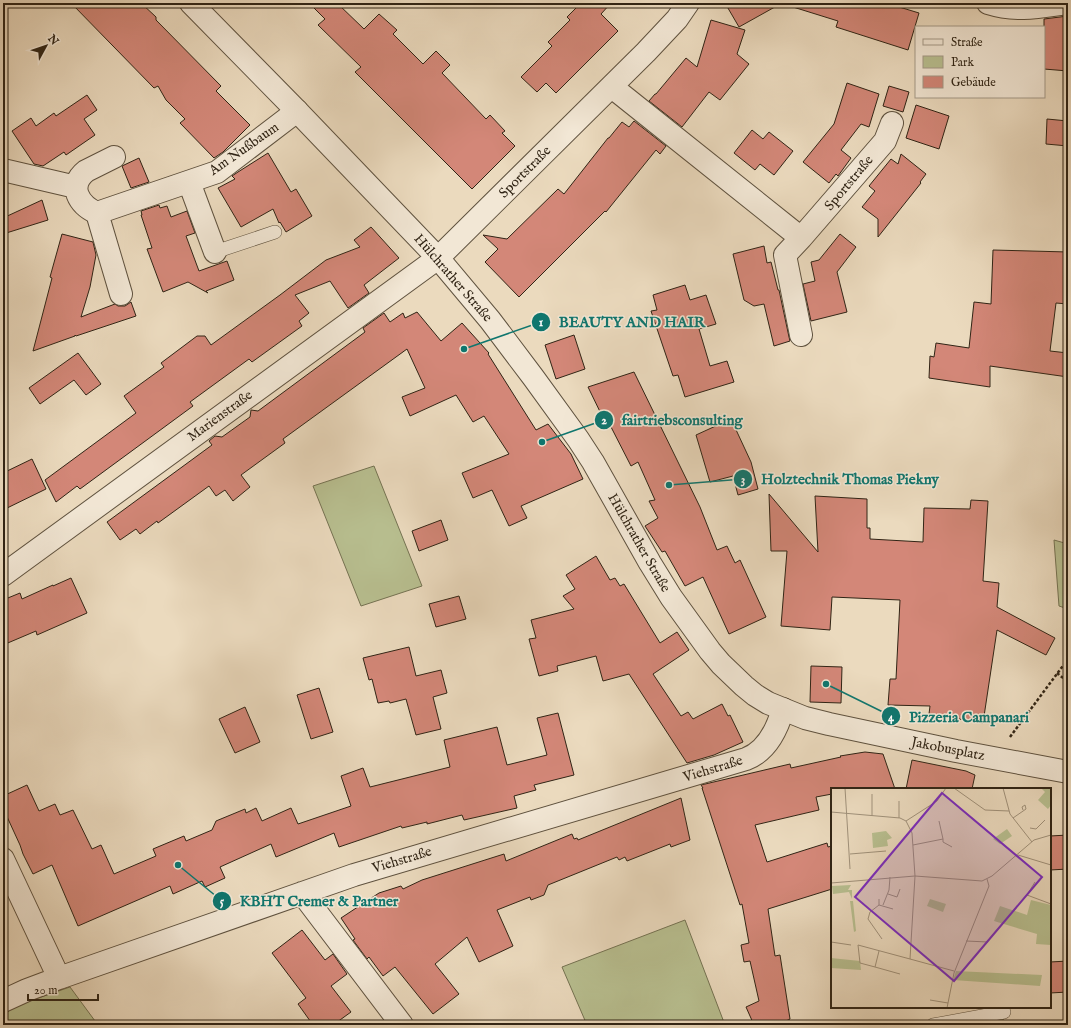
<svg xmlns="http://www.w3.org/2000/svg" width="1071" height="1028" font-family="'IM FELL English',serif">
<rect width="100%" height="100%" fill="#ebdabe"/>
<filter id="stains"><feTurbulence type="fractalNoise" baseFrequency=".005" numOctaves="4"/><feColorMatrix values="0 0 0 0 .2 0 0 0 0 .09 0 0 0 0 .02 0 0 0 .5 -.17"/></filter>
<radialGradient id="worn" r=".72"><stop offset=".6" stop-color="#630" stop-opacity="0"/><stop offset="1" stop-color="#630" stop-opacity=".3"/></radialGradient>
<path fill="#b8bf90" stroke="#747252" d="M 374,466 L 422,586 L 361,606 L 313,486 Z
M 1054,540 L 1068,544 L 1068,609 L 1059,606 Z
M 685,920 L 725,1025 L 587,1025 L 562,967 Z
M 70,987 L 98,1025 L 3,1025 L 3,1014 L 18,1005 Z
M 1003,1018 L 1004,1025 L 969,1025 Z"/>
<path fill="#d38778" stroke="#302415" d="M 71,3 L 141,3 L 156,17 L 156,20 L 221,86 L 216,91 L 250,125 L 223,152 L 214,158 L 180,123 L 185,119 L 166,100 L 158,86 L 154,88 Z
M 309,3 L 337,3 L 364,29 L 379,14 L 397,30 L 393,34 L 423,64 L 436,51 L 450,65 L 442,73 L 486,119 L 490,115 L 505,131 L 502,133 L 515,146 L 472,189 L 355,72 L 361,67 L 318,25 L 325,19 Z
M 581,3 L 611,3 L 601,14 L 618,31 L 556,93 L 546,83 L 537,92 L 521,77 L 552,46 L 548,42 L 570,20 L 567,17 Z
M 725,3 L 782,3 L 739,27 Z
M 794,3 L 886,3 L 919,13 L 908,50 L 836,27 L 838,21 L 793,7 Z
M 1068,16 L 1068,71 L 1044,69 L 1044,19 Z
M 711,20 L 745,30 L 737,54 L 749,64 L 720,100 L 709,92 L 682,127 L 649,101 L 655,94 L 656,94 L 686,58 L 697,67 Z
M 847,83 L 879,94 L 869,127 L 861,124 L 841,150 L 851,158 L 838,176 L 836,174 L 829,183 L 803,162 L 834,124 Z
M 889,86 L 909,92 L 903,112 L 883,106 Z
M 87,95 L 97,110 L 84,119 L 95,135 L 66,155 L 64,152 L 43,166 L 34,164 L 12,131 L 31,118 L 36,126 L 54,113 L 56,116 Z
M 916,105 L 949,116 L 939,149 L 906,138 Z
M 1047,119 L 1068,121 L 1068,146 L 1046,144 Z
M 634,121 L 666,146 L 660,154 L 656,150 L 606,212 L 605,211 L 519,297 L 485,262 L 498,249 L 483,235 L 507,239 L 558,189 L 564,194 L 608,138 L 609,138 L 622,122 L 629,127 Z
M 752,130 L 763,139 L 769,132 L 793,151 L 774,175 L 760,164 L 755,170 L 734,153 Z
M 268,153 L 291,192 L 296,189 L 312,216 L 286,232 L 280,222 L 279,223 L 273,209 L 241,227 L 218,188 L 235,179 L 232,176 L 238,172 Z
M 901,154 L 926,174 L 920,182 L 921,183 L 878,237 L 878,219 L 862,207 L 875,191 L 869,186 L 891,159 L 898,164 Z
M 139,158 L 149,182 L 131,188 L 122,166 Z
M 42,200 L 48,220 L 3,234 L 3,218 Z
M 159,205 L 160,208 L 167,206 L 171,217 L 187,211 L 195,233 L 186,236 L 199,271 L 227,261 L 234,280 L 206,291 L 208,293 L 188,282 L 163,292 L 147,249 L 152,248 L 141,215 L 142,215 L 141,211 Z
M 371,227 L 399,258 L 364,285 L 369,293 L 348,308 L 330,281 L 295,295 L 309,313 L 299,321 L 302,326 L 252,362 L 249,359 L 190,402 L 193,406 L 80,489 L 77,486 L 56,502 L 45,480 L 136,413 L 124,396 L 164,367 L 161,363 L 197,336 L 205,336 L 211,345 L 280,295 L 326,260 L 360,247 L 354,240 Z
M 62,234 L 93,242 L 96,255 L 90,287 L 81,317 L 115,304 L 118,306 L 125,306 L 131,302 L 136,316 L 76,336 L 75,335 L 75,336 L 33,351 L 52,278 L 50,277 Z
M 840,234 L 856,247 L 837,272 L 847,312 L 811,321 L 803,284 L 815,281 L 811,262 L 819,260 Z
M 764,246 L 767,263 L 771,262 L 778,290 L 779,290 L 789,337 L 790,341 L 774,346 L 764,304 L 754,306 L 744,300 L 733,254 Z
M 993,250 L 1068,252 L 1068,304 L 1056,303 L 1050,351 L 1068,353 L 1068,377 L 990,366 L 990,387 L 929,378 L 930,356 L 934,357 L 936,343 L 969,348 L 974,302 L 991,304 Z
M 685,285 L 690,300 L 706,295 L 716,324 L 699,329 L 710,366 L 727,361 L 734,382 L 685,397 L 678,375 L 673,376 L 651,311 L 657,310 L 653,295 Z
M 417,312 L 441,341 L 462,323 L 489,353 L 488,354 L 536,430 L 548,424 L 571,454 L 583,479 L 521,506 L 527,518 L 509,526 L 492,490 L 473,498 L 462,473 L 509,454 L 484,416 L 473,422 L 456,395 L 410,416 L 402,397 L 425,388 L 407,349 L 283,439 L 285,443 L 241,475 L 250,487 L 233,501 L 225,490 L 216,496 L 209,486 L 158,523 L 157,521 L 140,534 L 136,529 L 120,540 L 107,522 L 212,445 L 209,441 L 215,436 L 222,437 L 250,417 L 251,410 L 258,411 L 365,332 L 363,328 L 384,313 L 390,322 L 403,313 L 405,318 Z
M 574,335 L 585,369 L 556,379 L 545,345 Z
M 78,353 L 101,384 L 86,395 L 74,380 L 40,404 L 29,388 Z
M 634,372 L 700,507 L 717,550 L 727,546 L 735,563 L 740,560 L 766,617 L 729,634 L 703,577 L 685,586 L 665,551 L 662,552 L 645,526 L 658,518 L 649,501 L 655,500 L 638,462 L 631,466 L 610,425 L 606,424 L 588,387 Z
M 731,419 L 751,462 L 758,489 L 738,495 L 733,476 L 710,482 L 696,435 Z
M 32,459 L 46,489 L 3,510 L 3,473 Z
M 769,494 L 818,552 L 815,496 L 867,499 L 867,528 L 870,528 L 870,539 L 923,542 L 924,508 L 970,509 L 971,500 L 988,501 L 983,581 L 999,583 L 997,607 L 1055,638 L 1046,655 L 997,630 L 983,723 L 929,714 L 930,706 L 888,705 L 890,679 L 896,679 L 900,600 L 832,597 L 830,630 L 781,626 L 787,551 L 771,551 Z
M 441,520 L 448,540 L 419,551 L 412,531 Z
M 596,556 L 610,580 L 615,578 L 620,586 L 624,584 L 660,643 L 677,632 L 689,650 L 653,674 L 681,716 L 688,712 L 693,719 L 722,704 L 728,716 L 730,715 L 743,742 L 714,755 L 687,763 L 629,674 L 603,681 L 596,656 L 557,666 L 558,671 L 539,676 L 529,639 L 536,638 L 531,620 L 574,609 L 563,596 L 575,589 L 566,575 Z
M 71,578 L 87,613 L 37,635 L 36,631 L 3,645 L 3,600 L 20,593 L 22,599 L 53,585 L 53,586 Z
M 459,596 L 466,619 L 436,627 L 429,604 Z
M 409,647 L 416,676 L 441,670 L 447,693 L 433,697 L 441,729 L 416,735 L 406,699 L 390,703 L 389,701 L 378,703 L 372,679 L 369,680 L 363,658 Z
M 811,666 L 842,667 L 841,703 L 810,702 Z
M 319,688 L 333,732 L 311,739 L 297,695 Z
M 245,707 L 260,742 L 235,753 L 219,719 Z
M 558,713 L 574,775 L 534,785 L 536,790 L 514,796 L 517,808 L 464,820 L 462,815 L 427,824 L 427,822 L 402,828 L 401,826 L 339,847 L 334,833 L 276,857 L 271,844 L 220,867 L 225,878 L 205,887 L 202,881 L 173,894 L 170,886 L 78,926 L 52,865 L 33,874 L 23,854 L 20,845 L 3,808 L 3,796 L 27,785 L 39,811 L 55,804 L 60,815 L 73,810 L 92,849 L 101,845 L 114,874 L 156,856 L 153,849 L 184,836 L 186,841 L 212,830 L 216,821 L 245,809 L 246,813 L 256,808 L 262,821 L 291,808 L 298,824 L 351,806 L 341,776 L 363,768 L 370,787 L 450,767 L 444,740 L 497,727 L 507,765 L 547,755 L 537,718 Z
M 865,752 L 883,754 L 895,789 L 832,789 L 832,794 L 816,797 L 819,810 L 755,825 L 767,862 L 827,843 L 828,847 L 832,846 L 832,889 L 768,909 L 775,956 L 780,955 L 790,1019 L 778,1025 L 754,1025 L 746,1007 L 759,1001 L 750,961 L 744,962 L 741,945 L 749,943 L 742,904 L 740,905 L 702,788 L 703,788 L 701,785 L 790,764 L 791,768 L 841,757 L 840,756 Z
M 912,760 L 966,771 L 975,775 L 972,789 L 906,789 Z
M 681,798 L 690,840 L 671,847 L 670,844 L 627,861 L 625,857 L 619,860 L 617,857 L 548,885 L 544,895 L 531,900 L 530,897 L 497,910 L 513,946 L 479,962 L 467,937 L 435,964 L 459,994 L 433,1014 L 395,967 L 383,976 L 369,957 L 367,959 L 353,940 L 355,939 L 341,918 L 379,893 L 401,886 L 403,889 L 422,880 L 504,854 L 506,861 L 572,834 L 574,839 L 577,838 L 578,840 Z
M 1068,835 L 1068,869 L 1050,870 L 1050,836 Z
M 302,930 L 325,960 L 333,954 L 347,974 L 331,986 L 351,1012 L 333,1025 L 313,1025 L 298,1004 L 306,998 L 272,953 Z
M 1068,961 L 1068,992 L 1050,993 L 1050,962 Z"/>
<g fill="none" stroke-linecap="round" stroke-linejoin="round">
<g stroke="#5f523f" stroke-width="14">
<path id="service" d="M 215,252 L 275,232
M 933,1025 L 1004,1012"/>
</g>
<g stroke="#5f523f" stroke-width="24">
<path id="minor" d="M 988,3 C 1017,12 1039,7 1068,3
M 612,87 L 801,238 L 785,255 L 801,335
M 114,157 L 86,171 C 67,186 79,205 97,213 L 217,172 L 297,111
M 3,170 L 76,187
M 189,182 L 215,252
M 97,213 L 121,294
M 801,238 L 885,141 L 892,123
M 3,575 L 438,258 L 646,52 L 677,19 L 688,3
M 3,859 L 59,978
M 302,893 L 402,1025
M 3,1001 L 27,990 L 59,978 L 354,875 L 746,759 C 767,751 777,730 783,709"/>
</g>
<g stroke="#5f523f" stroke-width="24">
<path id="tertiary" d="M 191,3 L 297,111 L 438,258 L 490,320 L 533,377 L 578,439 L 593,462 L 650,563 L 671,597 L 710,651 L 721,664 L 744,686 L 755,695 L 768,703 L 805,718 L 829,724 L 956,751 L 1068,772"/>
</g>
<path stroke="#302415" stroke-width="2.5" stroke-dasharray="3 2" stroke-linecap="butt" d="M 1068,596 L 1067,600 L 1068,600
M 1057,673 L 1068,682
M 1010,737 L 1068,659"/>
<use href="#service" stroke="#f2e7d5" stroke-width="13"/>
<use href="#minor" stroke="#f2e7d5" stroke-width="22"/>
<use href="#tertiary" stroke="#f2e7d5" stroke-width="22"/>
</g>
<g text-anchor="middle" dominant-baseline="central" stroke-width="3" stroke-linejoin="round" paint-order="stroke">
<g font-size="14" fill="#302415" stroke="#f2e7d5">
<text transform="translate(244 149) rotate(-35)">Am Nußbaum</text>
<text transform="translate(525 172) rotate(-45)">Sportstraße</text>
<text transform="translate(849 183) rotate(-50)">Sportstraße</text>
<text transform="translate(453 278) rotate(49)">Hülchrather Straße</text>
<text transform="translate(220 416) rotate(-36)">Marienstraße</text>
<text transform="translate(639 543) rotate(60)">Hülchrather Straße</text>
<text transform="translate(948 749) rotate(11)">Jakobusplatz</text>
<text transform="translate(713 769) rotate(-17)">Viehstraße</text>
<text transform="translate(402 860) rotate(-17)">Viehstraße</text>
</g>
</g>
<g transform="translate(831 788)">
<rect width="220" height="220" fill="#ebdabe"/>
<path d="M 210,0 L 220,0 L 220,17 L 217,21 L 207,12 L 214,4 ZM 176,41 L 181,48 L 169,56 L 162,51 ZM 55,43 L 61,50 L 56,52 L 57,58 L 42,60 L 41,45 ZM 20,97 L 17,102 L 21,102 L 21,111 L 18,104 L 2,106 L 1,98 ZM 99,111 L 115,116 L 112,124 L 96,118 ZM 200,112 L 220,117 L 220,157 L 205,156 L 206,146 L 163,133 L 169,118 L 196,127 ZM 19,113 L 22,113 L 25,143 L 23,144 ZM 0,170 L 29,173 L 30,182 L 0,180 ZM 125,183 L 211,187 L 209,198 L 122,192 Z" fill="#b8bf90"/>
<path fill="none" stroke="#a0917a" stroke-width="1" d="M 14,0 L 19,81M 123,0 L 154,22 L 178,23M 172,0 L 179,26 L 201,54M 41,6 L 41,28M 0,24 L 69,30 L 75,33 L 106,13 L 115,0M 68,30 L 68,13M 182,30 L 195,21 L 194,17 L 191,19 L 192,22M 75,33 L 81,45 L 84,88 L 79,171 L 123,183M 108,33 L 112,51M 199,40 L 205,41 L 214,32M 82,57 L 112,51 L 112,54 L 121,59M 19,66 L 55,63M 187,67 L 220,77M 204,94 L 196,107 L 220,116M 0,95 L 84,88 L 151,93 L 161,88 L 203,52 L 220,47M 57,106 L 66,109 L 69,101M 48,111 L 48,117 L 62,121M 48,117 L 39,124 L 37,131 L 51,151M 52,117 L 58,102 L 59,89M 135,153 L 157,154M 0,154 L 20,157M 48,163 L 44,179 L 69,186M 44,179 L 29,175 L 27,157 L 79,171M 99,212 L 117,215M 116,220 L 123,185 L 158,98 L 156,91"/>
<path fill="#7b2cbf" fill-opacity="0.15" stroke="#7b2cbf" stroke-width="2" d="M 111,5 L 211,89 L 123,193 L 24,109 Z"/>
<rect width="220" height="220" fill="none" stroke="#302415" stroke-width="2"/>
</g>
<path fill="none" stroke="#0f766e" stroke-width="1.5" d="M464 349L541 322M542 442L604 420M669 485L743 479M826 684L891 716M178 865L222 901"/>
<g fill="#0f766e" stroke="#f2e7d5" stroke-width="1.5">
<circle cx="464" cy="349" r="4"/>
<circle cx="542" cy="442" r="4"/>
<circle cx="669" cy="485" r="4"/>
<circle cx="826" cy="684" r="4"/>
<circle cx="178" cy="865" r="4"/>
<circle cx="541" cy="322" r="10"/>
<circle cx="604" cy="420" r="10"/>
<circle cx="743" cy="479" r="10"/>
<circle cx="891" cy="716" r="10"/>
<circle cx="222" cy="901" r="10"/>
</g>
<g font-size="12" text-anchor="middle" font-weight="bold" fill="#fff">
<text x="541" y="326">1</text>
<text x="604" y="424">2</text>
<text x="743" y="483">3</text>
<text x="891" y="721">4</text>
<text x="222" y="905">5</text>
</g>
<g font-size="15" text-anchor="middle" font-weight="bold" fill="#0f766e" stroke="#f2e7d5" stroke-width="3" stroke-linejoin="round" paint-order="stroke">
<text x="632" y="327">BEAUTY AND HAIR</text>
<text x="682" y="425">fairtriebsconsulting</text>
<text x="850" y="484">Holztechnik Thomas Piekny</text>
<text x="969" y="722">Pizzeria Campanari</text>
<text x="319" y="906">KBHT Cremer &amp; Partner</text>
</g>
<rect width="1071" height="1028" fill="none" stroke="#ebdabe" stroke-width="16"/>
<rect x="4" y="4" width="1063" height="1020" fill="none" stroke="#302415" stroke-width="2"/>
<rect x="8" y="8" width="1055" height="1012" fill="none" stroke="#302415"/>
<rect x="915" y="26" width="130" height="72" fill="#f2e7d5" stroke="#a49988"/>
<rect x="923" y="39" width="20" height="6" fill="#f2e7d5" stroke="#a49988"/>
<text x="951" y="46" font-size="12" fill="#302415">Straße</text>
<rect x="923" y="56" width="20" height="12" fill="#b8bf90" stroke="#a49988"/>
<text x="951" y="66" font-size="12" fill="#302415">Park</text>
<rect x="923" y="76" width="20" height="12" fill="#d38778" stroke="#a49988"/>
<text x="951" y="86" font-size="12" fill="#302415">Gebäude</text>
<g transform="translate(46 46) rotate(50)" stroke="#f2e7d5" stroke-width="3" paint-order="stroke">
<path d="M0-3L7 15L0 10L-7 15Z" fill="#302415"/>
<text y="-6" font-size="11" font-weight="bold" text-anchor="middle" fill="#302415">N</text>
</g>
<path d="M28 994v6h70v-6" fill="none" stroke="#302415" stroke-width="2"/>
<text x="34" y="994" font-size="12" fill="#302415" stroke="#f2e7d5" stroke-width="3" paint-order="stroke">20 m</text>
<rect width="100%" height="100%" filter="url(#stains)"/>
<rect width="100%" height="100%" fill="url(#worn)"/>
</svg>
